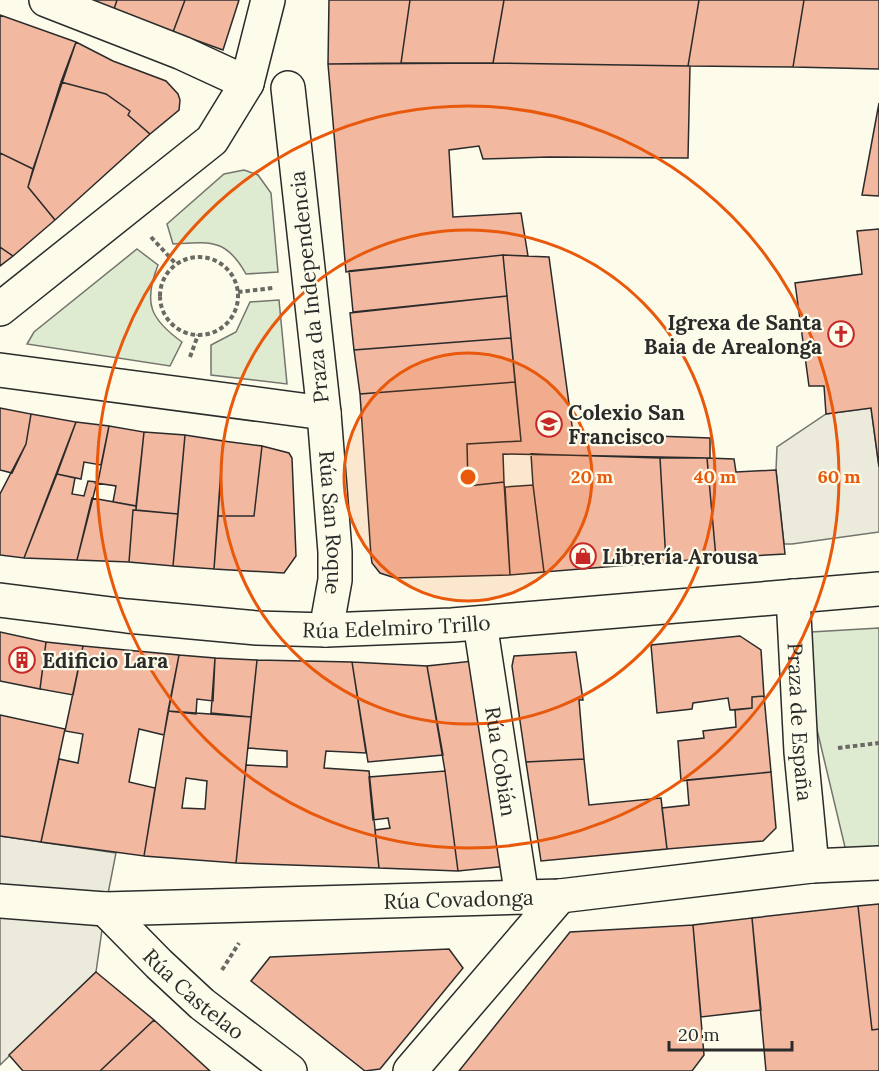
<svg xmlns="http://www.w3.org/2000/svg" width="879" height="1071" font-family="Lora,serif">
<rect width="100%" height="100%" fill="#fdfbea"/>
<path fill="#deebd1" stroke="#74746e" stroke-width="1.5" d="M 244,170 L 258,175 L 271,193 L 278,272 L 246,274 C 226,238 210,242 173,244 L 167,224 L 224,174 Z
M 137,249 L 158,265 C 143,303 150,319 182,342 L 170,366 L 27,344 L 34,332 Z
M 279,300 L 287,384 L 211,375 L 211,345 L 236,332 L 250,302 Z
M 879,628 L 879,861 L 849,864 L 794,633 Z"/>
<path fill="#eceadb" stroke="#74746e" stroke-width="1.5" d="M 871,408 L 879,467 L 879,532 L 792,544 L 784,544 L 776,470 L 777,447 L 826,414 Z
M 0,836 L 116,853 L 105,909 L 96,972 L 0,1065 Z"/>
<path fill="#f2b8a0" stroke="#2b2b2b" stroke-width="1.5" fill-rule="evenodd" d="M 78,0 L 117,0 L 113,12 Z
M 117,0 L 185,0 L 173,32 L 113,12 Z
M 185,0 L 239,0 L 223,50 L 173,32 Z
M 329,0 L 410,0 L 401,63 L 328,64 Z
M 410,0 L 504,0 L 493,63 L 401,63 Z
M 504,0 L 699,0 L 688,66 L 493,63 Z
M 699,0 L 804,0 L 793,67 L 688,66 Z
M 804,0 L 879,0 L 879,69 L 793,67 Z
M 0,15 L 76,42 L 33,169 L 0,153 Z
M 76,42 L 113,61 L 166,81 L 178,94 L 180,100 L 179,110 L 150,134 L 128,115 L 130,111 L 106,94 L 61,82 Z
M 493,63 L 690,66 L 688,158 L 549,157 L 483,159 L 479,146 L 449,150 L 453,217 L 521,213 L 528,256 L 503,255 L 346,272 L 328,64 Z
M 61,82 L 106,94 L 130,111 L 128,115 L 150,134 L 55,220 L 28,187 Z
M 879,103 L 879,196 L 862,195 Z
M 0,153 L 33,169 L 28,187 L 55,220 L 13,256 L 0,247 Z
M 879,229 L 879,467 L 871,408 L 826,414 L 824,386 L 809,386 L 795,283 L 862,274 L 857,231 Z
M 0,247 L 13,256 L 0,266 Z
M 503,255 L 507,296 L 353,312 L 349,271 Z
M 503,255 L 549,257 L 573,433 L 710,438 L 710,458 L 503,454 L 504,482 L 468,486 L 467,444 L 521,441 Z
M 507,296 L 511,338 L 354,350 L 350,313 Z
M 511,338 L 515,382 L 360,394 L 354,350 Z
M 515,382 L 521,441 L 467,444 L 468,486 L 504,482 L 510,575 L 395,578 L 380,573 L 372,563 L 371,556 L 360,394 Z
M 0,408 L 31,414 L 26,444 L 12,473 L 0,470 Z
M 31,414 L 76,422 L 24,558 L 0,555 L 0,494 L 26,444 Z
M 76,422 L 109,426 L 101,465 L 84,462 L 81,479 L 57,474 Z
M 109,426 L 144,432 L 136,506 L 113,502 L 116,486 L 96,483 L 98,482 Z
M 144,432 L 185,435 L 178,514 L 136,510 Z
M 185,435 L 223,441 L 214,569 L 173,566 Z
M 223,441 L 262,446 L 254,516 L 218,516 Z
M 262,446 L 289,453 L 292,458 L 296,556 L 284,573 L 214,569 L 218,516 L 254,516 Z
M 531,454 L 660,458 L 666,562 L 544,572 L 533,485 Z
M 660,458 L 707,458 L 716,558 L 666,562 Z
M 707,458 L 734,459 L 736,472 L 776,470 L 785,554 L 716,558 Z
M 57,474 L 75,478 L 72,494 L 84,496 L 88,481 L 97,482 L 77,560 L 24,558 Z
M 533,485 L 544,572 L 510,575 L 505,487 Z
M 92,498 L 136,506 L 136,510 L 133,510 L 129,562 L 77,560 Z
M 133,510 L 178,514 L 173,566 L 129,562 Z
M 0,632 L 46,642 L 40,689 L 0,681 Z
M 740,636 L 761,650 L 764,696 L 752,697 L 752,708 L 730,710 L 728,698 L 693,703 L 692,709 L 657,713 L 651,645 Z
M 46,642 L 83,646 L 73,695 L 40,689 Z
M 83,646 L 179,655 L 164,735 L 139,729 L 129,782 L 155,788 L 144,856 L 41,842 L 59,759 L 78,763 L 83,734 L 65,731 Z
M 576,652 L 583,700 L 579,700 L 584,759 L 526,762 L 512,666 L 514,656 Z
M 179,655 L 215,658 L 213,701 L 197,699 L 196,714 L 168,711 Z
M 215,658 L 257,660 L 251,717 L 211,713 Z
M 257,660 L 352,662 L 366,753 L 326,751 L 324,768 L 369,771 L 379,868 L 236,863 L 246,765 L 287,767 L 287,751 L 248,748 Z
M 473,661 L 508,866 L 458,871 L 445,771 L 427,666 Z
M 352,662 L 427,666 L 443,755 L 368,762 Z
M 764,696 L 771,772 L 681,781 L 678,741 L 704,738 L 703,731 L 736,727 L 735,710 L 752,708 L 752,697 Z
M 168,711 L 251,717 L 236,863 L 144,856 ZM 186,778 L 207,781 L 205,809 L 182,808 Z
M 0,715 L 65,729 L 41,842 L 0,836 Z
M 584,759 L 589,805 L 661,798 L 667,849 L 541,861 L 526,762 Z
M 445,771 L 458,871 L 379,868 L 375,830 L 390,828 L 388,818 L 373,820 L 369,777 Z
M 771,772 L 776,828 L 763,841 L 667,849 L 662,808 L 689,805 L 687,780 Z
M 879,904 L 879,1029 L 872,1030 L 858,906 Z
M 858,906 L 872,1030 L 879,1029 L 879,1071 L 766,1071 L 752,918 Z
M 752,918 L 761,1010 L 701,1017 L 693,925 Z
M 693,925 L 704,1055 L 692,1071 L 459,1071 L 570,932 Z
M 449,949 L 463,968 L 380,1069 L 365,1071 L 251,981 L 270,957 Z
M 96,972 L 154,1020 L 100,1071 L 23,1071 L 9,1055 Z
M 154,1020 L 210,1071 L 100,1071 Z"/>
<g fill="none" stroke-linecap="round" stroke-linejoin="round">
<g stroke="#2b2b2b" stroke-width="36">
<g id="street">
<path d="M 46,0 L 182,53 L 247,83"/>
<path d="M 0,309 L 212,140 L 247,83 L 268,0"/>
<path d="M 0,370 L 324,413 L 288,88"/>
<path id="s1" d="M 324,413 L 335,552 L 335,580 L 326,630"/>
<path id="s2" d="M 793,596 L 801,752 L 812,866"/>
<path id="s3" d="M 0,600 L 127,616 L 257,628 L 326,630 L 452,625 L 879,589"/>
<path id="s4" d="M 480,623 L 522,897"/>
<path id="s5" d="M 0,901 L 105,909 L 560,896 L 812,866 L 879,863"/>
<path id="s6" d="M 105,909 L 159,964 L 202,1004 L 290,1071"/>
<path d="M 410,1071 L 560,896"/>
</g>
</g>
<path stroke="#6a6964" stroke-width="4" stroke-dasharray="4.5 3" stroke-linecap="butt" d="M 151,237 L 176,264
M160 296a39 39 0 1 1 78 0a39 39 0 1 1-78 0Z
M 238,292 L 273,288
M 190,357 L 198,335
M 838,748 L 879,743
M 222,970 L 239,943"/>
<use href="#street" stroke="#fdfbea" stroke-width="33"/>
</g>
<circle cx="468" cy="477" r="124" fill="#e8590c" fill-opacity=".12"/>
<g fill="none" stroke="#e8590c" stroke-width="3">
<circle cx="468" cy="477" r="124"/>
<circle cx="468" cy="477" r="247"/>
<circle cx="468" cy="477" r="371"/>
</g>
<defs>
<g id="church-ring" transform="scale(1.35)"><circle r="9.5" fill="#fdfbea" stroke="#c62828" stroke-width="1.5"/><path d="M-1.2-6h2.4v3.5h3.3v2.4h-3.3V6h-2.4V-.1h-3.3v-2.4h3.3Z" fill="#c62828"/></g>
<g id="school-ring" transform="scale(1.35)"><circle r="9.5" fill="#fdfbea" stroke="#c62828" stroke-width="1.5"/><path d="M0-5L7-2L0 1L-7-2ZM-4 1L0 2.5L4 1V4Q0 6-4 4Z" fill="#c62828"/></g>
<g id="shop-ring" transform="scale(1.35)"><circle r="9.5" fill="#fdfbea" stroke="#c62828" stroke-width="1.5"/><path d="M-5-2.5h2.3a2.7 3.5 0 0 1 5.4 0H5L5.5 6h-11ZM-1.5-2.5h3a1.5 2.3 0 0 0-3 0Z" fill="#c62828"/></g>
<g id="building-ring" transform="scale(1.35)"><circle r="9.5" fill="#fdfbea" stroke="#c62828" stroke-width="1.5"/><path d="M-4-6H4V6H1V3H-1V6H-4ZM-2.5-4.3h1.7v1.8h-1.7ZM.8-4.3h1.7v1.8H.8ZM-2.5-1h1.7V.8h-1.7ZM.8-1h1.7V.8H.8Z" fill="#c62828"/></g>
</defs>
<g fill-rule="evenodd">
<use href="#church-ring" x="841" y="334"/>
<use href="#school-ring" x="549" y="424"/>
<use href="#shop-ring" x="583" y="556"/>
<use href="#building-ring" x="22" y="660"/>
</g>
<g text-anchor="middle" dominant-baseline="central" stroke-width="4.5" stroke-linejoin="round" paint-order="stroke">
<g font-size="21" fill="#2b2b2b" stroke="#fdfbea">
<text transform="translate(309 287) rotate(-96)">Praza da Independencia</text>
<text stroke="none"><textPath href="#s1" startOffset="110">Rúa San Roque</textPath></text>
<text stroke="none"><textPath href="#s3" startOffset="398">Rúa Edelmiro Trillo</textPath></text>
<text stroke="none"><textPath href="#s2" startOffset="126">Praza de España</textPath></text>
<text stroke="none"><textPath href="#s4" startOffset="140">Rúa Cobián</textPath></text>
<text stroke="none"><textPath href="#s5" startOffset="459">Rúa Covadonga</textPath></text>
<text stroke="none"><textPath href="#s6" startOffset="123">Rúa Castelao</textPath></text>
</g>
<g font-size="21" font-weight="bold" fill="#2b2b2b" stroke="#fdfbea" text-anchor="start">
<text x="822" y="322" text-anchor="end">Igrexa de Santa<tspan x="822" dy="24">Baia de Arealonga</tspan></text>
<text x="568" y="412">Colexio San<tspan x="568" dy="24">Francisco</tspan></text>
<text x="602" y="556">Librería Arousa</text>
<text x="42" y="660">Edificio Lara</text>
</g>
</g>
<circle cx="468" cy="477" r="9" fill="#e8590c" stroke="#fdfbea" stroke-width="3"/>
<g font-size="18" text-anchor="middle" font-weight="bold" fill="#e8590c" stroke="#fdfbea" stroke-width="4.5" stroke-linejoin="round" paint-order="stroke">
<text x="592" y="483">20 m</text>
<text x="715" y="483">40 m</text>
<text x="839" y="483">60 m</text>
</g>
<path d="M669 1041v9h123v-9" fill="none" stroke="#2b2b2b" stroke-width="3"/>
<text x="678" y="1041" font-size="18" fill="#2b2b2b" stroke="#fdfbea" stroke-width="4.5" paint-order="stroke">20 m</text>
</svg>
